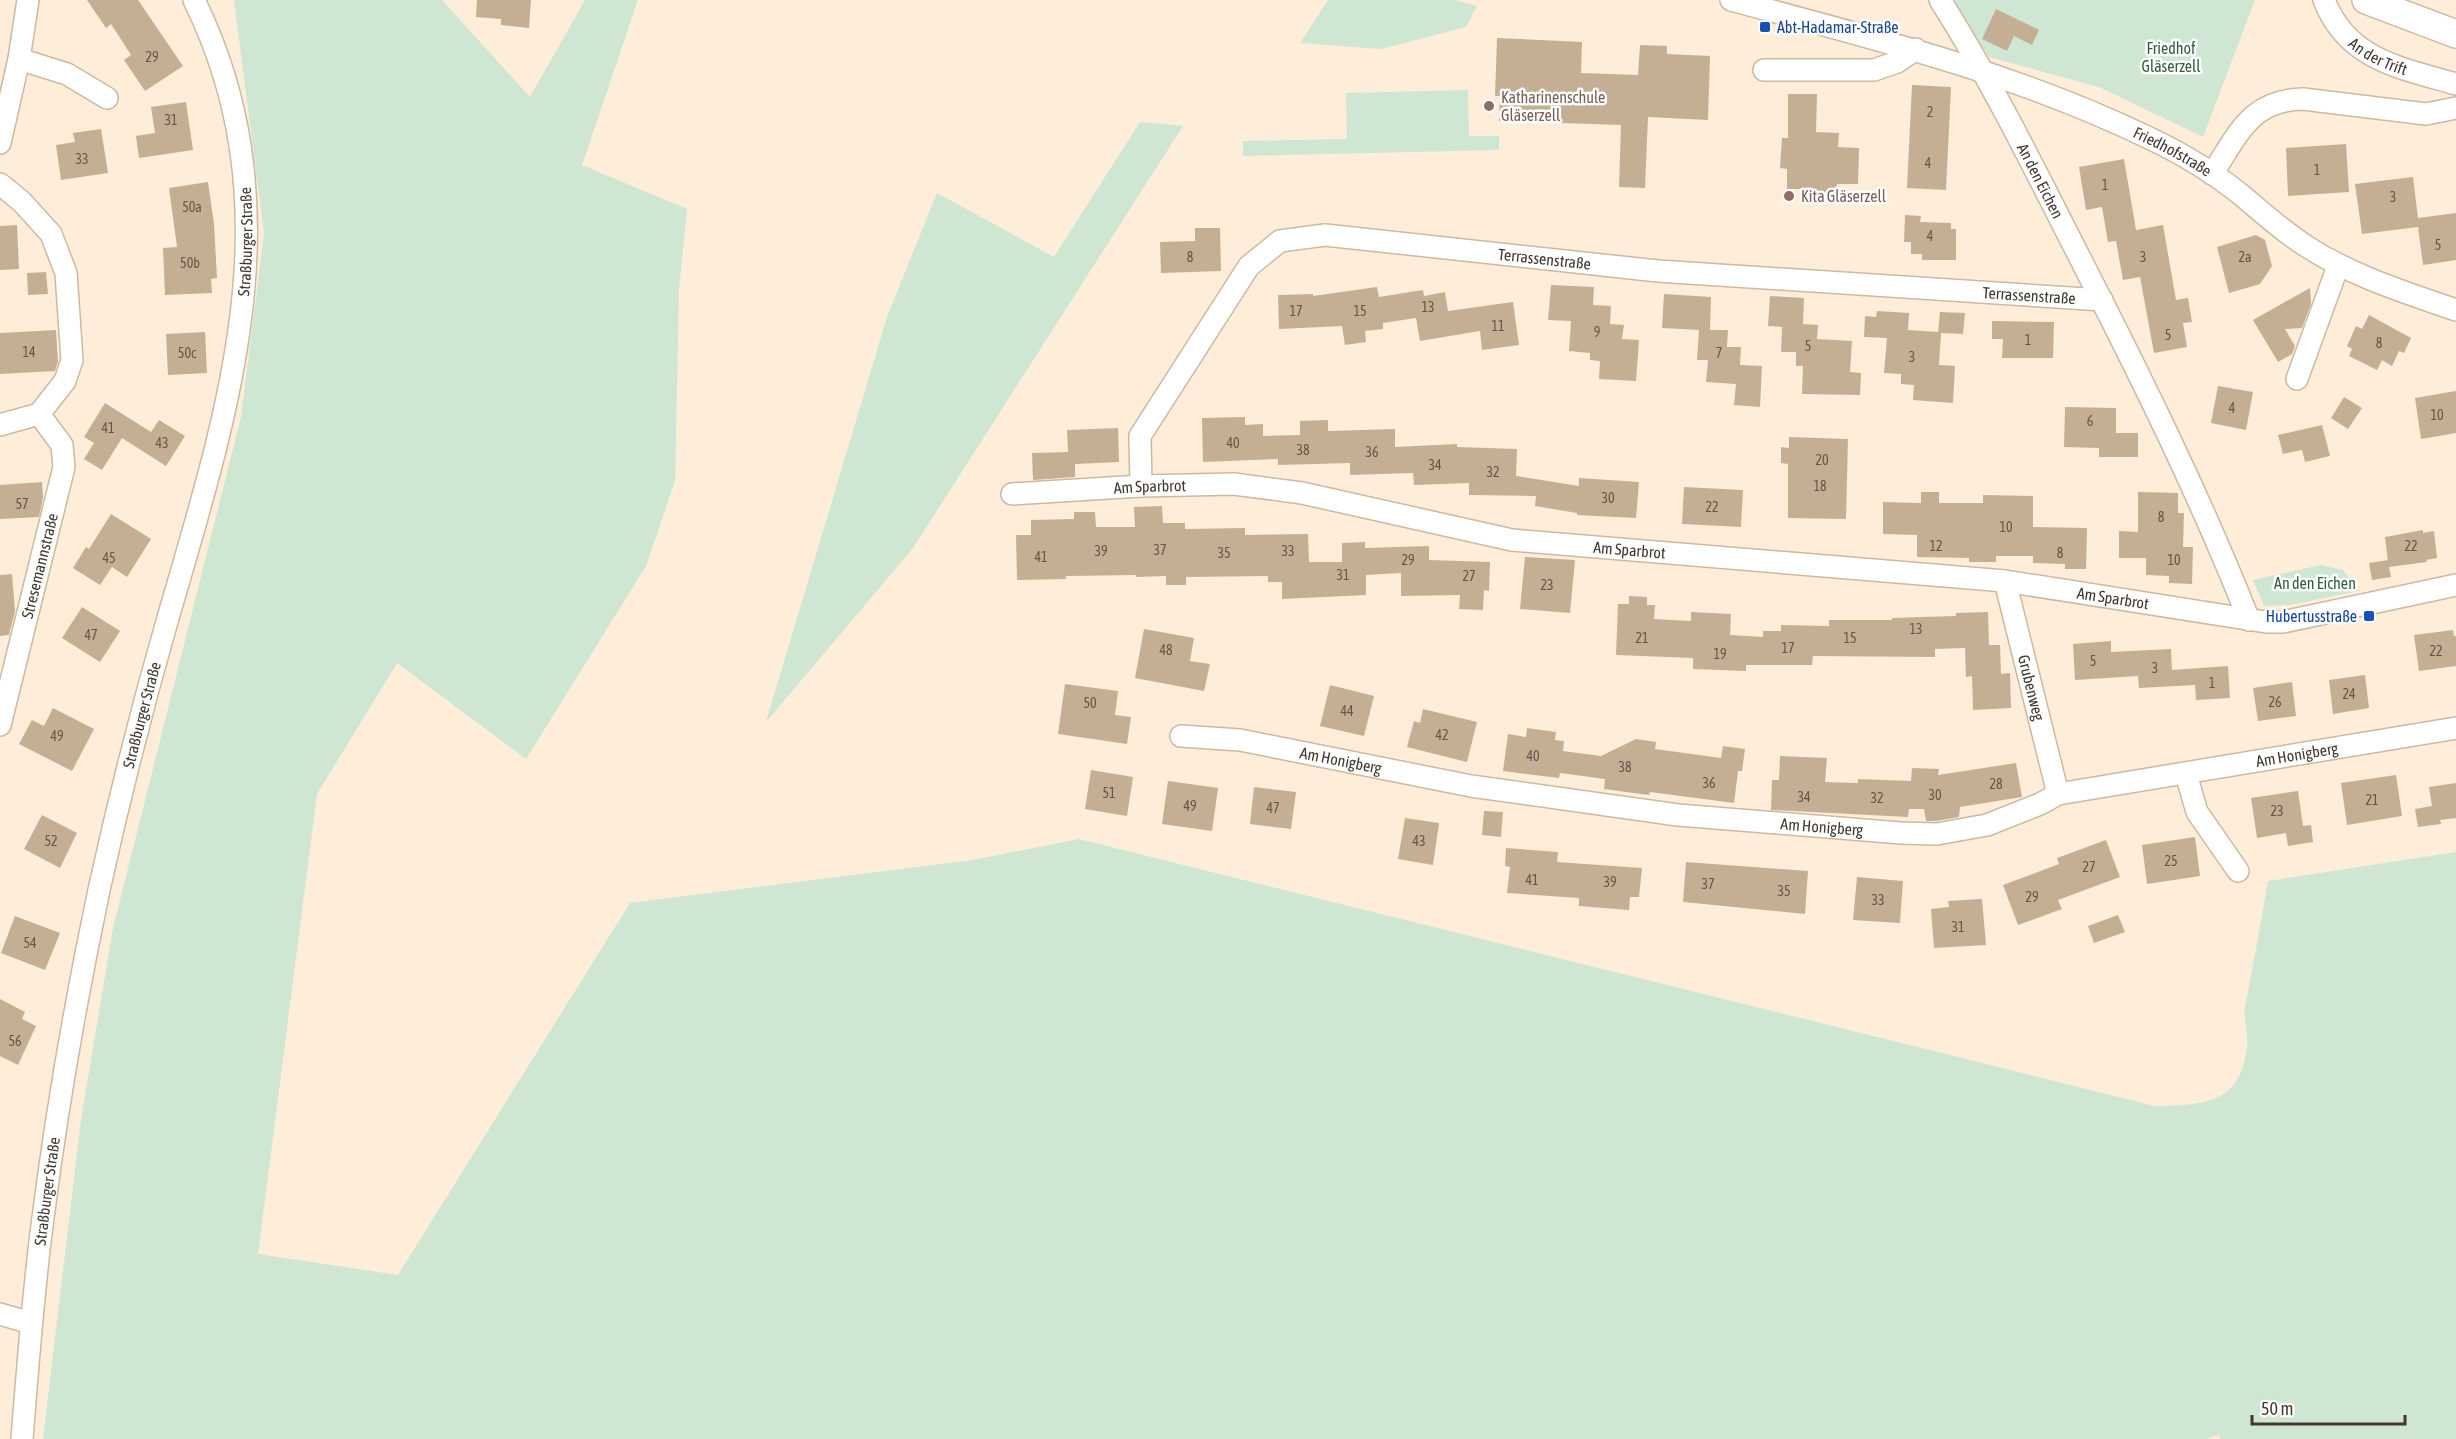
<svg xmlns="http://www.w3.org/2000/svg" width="2456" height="1439" font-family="'Asap Condensed',sans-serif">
<rect width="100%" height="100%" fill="#feedd9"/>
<path fill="#cee6d2" d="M 234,0 L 442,0 L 530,97 L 585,0 L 638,0 L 582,165 L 687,209 L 679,290 L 675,481 L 646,566 L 526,759 L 397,663 L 317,794 L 258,1254 L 398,1275 L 630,903 L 973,860 L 1079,839 L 2155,1106 C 2202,1105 2240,1105 2247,1048 C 2249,1035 2243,1020 2245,1007 C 2253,965 2261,923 2268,881 L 2456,852 L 2456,1439 L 2220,1439 L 2219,1435 L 2206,1439 L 43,1439 L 81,1120 L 113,928 L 241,417 L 264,233 Z
M 1328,0 L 1455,0 L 1477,6 L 1466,27 L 1381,49 L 1300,43 Z
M 1952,0 L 2255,0 L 2203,137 L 2099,87 L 1989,57 Z
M 1468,90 L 1469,136 L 1499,136 L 1499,150 L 1243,156 L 1243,141 L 1347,139 L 1346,93 Z
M 1140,122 L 1183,126 L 913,548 L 766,722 L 887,317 L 937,193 L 1054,257 Z
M 2321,565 L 2343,570 L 2359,591 L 2290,605 L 2264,606 L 2253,580 Z"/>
<path fill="#c5af94" d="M 87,0 L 138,0 L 183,66 L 145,91 L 124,60 L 131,55 L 111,24 L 106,28 Z
M 477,0 L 531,0 L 529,28 L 501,25 L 501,19 L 476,17 Z
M 1996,9 L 2039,30 L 2032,45 L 2014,36 L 2007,51 L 1982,39 Z
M 1497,38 L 1582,42 L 1581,73 L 1638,75 L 1640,45 L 1667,46 L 1667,54 L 1710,56 L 1708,120 L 1648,117 L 1645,188 L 1619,187 L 1621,125 L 1499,121 L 1500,96 L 1495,96 Z
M 1912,85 L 1951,87 L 1946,190 L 1907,188 Z
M 1788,94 L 1817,94 L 1816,132 L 1839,133 L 1838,147 L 1859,148 L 1858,184 L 1837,184 L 1837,194 L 1814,193 L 1814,189 L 1787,189 L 1787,169 L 1780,168 L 1782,138 L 1788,138 Z
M 186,102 L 193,150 L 139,158 L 136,136 L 155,133 L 151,107 Z
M 101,129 L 108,173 L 61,180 L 56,145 L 75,142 L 73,133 Z
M 2346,144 L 2349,192 L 2288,196 L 2286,148 Z
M 2124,159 L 2136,230 L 2163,225 L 2176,300 L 2188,298 L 2192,322 L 2183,323 L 2187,347 L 2154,353 L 2140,277 L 2123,280 L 2116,241 L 2108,242 L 2102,207 L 2086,210 L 2079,167 Z
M 2413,177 L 2418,218 L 2456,213 L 2456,260 L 2423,265 L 2418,227 L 2362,234 L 2355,184 Z
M 208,182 L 214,224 L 217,278 L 211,279 L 212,293 L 165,295 L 163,248 L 177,247 L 169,188 Z
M 1905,215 L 1921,216 L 1920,222 L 1951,223 L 1951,229 L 1956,229 L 1956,260 L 1922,260 L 1922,254 L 1911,254 L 1911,242 L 1904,242 Z
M 17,225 L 19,269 L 0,270 L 0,226 Z
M 1195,228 L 1220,228 L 1221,271 L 1161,273 L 1160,242 L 1195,241 Z
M 2256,235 L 2265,240 L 2272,266 L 2260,284 L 2229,293 L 2217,247 Z
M 46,272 L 48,294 L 28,295 L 27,273 Z
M 1551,285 L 1594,287 L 1593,305 L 1611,306 L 1610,324 L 1624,325 L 1622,339 L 1639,340 L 1636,381 L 1599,379 L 1600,361 L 1590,360 L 1590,353 L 1569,351 L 1571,321 L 1548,320 Z
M 1377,287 L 1379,297 L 1423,290 L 1424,296 L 1445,292 L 1448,311 L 1513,302 L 1519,345 L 1482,350 L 1480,331 L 1420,341 L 1416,318 L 1383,323 L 1383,329 L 1365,331 L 1366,342 L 1345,345 L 1342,326 L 1279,329 L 1278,295 L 1313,294 L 1313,296 Z
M 2310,288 L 2311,304 L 2302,328 L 2285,329 L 2295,346 L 2292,354 L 2278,362 L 2253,320 Z
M 1664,294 L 1711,297 L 1710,330 L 1728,330 L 1727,347 L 1741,347 L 1740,365 L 1762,366 L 1760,407 L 1734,405 L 1736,384 L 1706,382 L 1708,360 L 1697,360 L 1699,330 L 1662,328 Z
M 1770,296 L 1804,298 L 1803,324 L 1818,325 L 1817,339 L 1852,341 L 1850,372 L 1861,373 L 1860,395 L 1802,394 L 1803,366 L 1796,366 L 1796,352 L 1781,352 L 1782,327 L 1768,326 Z
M 1877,311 L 1909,313 L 1908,330 L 1938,332 L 1940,312 L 1965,313 L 1963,334 L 1941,333 L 1939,365 L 1955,366 L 1953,403 L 1913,400 L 1914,385 L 1901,384 L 1901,374 L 1884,373 L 1887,338 L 1864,337 L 1865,316 L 1876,317 Z
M 2369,315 L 2411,338 L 2404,353 L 2399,351 L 2392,366 L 2382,360 L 2377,370 L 2349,356 L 2352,349 L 2347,346 L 2356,326 L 2362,329 Z
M 1992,321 L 2054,322 L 2053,358 L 2002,358 L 2003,339 L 1992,339 Z
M 56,330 L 58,362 L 55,371 L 0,374 L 0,333 Z
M 205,332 L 207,373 L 168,375 L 166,334 Z
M 2218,386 L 2253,392 L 2246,430 L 2211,423 Z
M 2456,391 L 2456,433 L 2421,439 L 2415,398 Z
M 2344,397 L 2362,408 L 2348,429 L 2331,418 Z
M 105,403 L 151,432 L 159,420 L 185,436 L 166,466 L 122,438 L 102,470 L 84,459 L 94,443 L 84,437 Z
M 2065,407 L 2116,408 L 2116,433 L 2138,433 L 2138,457 L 2099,457 L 2099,448 L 2064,447 Z
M 1245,417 L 1245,425 L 1263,424 L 1263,436 L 1300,435 L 1300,421 L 1328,420 L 1328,431 L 1395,429 L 1395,447 L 1457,444 L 1457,447 L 1517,449 L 1516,476 L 1579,486 L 1579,478 L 1639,482 L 1636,518 L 1577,515 L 1577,513 L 1535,506 L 1536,496 L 1469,495 L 1469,483 L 1414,485 L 1413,473 L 1350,475 L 1350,463 L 1278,465 L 1278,459 L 1203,462 L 1202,418 Z
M 2322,425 L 2330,456 L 2305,462 L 2302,450 L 2283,454 L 2278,435 Z
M 1118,428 L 1119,462 L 1075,464 L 1075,477 L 1033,480 L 1032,453 L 1068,452 L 1067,430 Z
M 1789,437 L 1848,439 L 1846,519 L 1788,518 L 1788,464 L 1781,463 L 1781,447 L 1789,448 Z
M 42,482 L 43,498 L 39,517 L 0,519 L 0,485 Z
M 1684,487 L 1743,490 L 1741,527 L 1682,524 Z
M 1921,492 L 1939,492 L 1939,503 L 1983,503 L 1983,495 L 2033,496 L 2033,527 L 2087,528 L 2086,569 L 2065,569 L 2065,564 L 2033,563 L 2033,556 L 1996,556 L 1996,562 L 1969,562 L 1969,558 L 1917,557 L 1917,535 L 1883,534 L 1883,502 L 1921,503 Z
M 2138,492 L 2178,493 L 2178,513 L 2184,513 L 2183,547 L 2193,547 L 2192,584 L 2169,583 L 2169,576 L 2146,575 L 2146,558 L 2119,558 L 2119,531 L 2138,532 Z
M 1162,506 L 1163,523 L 1185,523 L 1185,529 L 1245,528 L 1245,535 L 1308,534 L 1309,562 L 1342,562 L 1342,543 L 1365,542 L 1365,548 L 1429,546 L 1429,560 L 1490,562 L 1489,591 L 1484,590 L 1483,610 L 1459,609 L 1460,595 L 1401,596 L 1401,573 L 1366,575 L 1366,595 L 1282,599 L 1282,582 L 1268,582 L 1268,576 L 1186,577 L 1186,585 L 1166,585 L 1166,576 L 1136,577 L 1136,575 L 1066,576 L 1066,579 L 1017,580 L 1016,535 L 1031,535 L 1031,520 L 1074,519 L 1074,512 L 1095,512 L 1096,527 L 1135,527 L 1134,507 Z
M 111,514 L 151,539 L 127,577 L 112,567 L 100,585 L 73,568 L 86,547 L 89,549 Z
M 2423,530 L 2423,533 L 2434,531 L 2437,558 L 2426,560 L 2427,562 L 2389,567 L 2391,577 L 2372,580 L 2369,563 L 2388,560 L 2388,562 L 2385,537 Z
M 1525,557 L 1575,560 L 1570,613 L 1520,609 Z
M 12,574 L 15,611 L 9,635 L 0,636 L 0,575 Z
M 1629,596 L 1647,597 L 1647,605 L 1655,605 L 1654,619 L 1691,621 L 1691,612 L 1731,614 L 1730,635 L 1763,637 L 1763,631 L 1781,631 L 1781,625 L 1829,626 L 1829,620 L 1892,620 L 1892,618 L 1956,616 L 1956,613 L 1988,612 L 1989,645 L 2000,645 L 2001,674 L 2010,673 L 2011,708 L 1973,710 L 1972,676 L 1966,677 L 1965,648 L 1935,649 L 1935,657 L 1813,656 L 1812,665 L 1746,665 L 1746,671 L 1693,669 L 1693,658 L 1616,655 L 1618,604 L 1629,604 Z
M 82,607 L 120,631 L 100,662 L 62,638 Z
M 1144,629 L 1194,638 L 1190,661 L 1210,664 L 1204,691 L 1135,678 Z
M 2453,630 L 2454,636 L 2456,636 L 2456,666 L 2419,671 L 2414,635 Z
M 2111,641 L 2111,652 L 2171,649 L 2172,670 L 2228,666 L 2230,698 L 2196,700 L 2195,685 L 2139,688 L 2138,676 L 2075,680 L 2073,644 Z
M 2365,675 L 2369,708 L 2333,714 L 2329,680 Z
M 2292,682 L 2296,716 L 2258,721 L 2253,688 Z
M 1065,684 L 1118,691 L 1115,715 L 1131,717 L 1127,744 L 1058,734 Z
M 1330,685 L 1374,696 L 1364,736 L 1320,726 Z
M 53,708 L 94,729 L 72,771 L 19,744 L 32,720 L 44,726 Z
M 1423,709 L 1477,722 L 1467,762 L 1407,747 L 1414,721 L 1420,723 Z
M 1527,728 L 1556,732 L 1555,740 L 1564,741 L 1563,751 L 1601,756 L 1636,739 L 1656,742 L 1655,749 L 1721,758 L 1723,746 L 1745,749 L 1742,771 L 1738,771 L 1734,803 L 1650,792 L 1649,795 L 1604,789 L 1605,779 L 1560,773 L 1559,778 L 1503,771 L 1508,734 L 1526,737 Z
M 1780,756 L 1827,758 L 1825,782 L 1858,783 L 1858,779 L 1911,781 L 1912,768 L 1939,769 L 1938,775 L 2016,763 L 2022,797 L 1960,807 L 1959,817 L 1936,821 L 1926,821 L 1924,809 L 1909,809 L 1908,817 L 1771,810 L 1772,780 L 1779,780 Z
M 1091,770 L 1133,777 L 1127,816 L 1085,809 Z
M 2396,775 L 2402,816 L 2347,825 L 2341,783 Z
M 1168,781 L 1218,788 L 1212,831 L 1162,824 Z
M 2456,783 L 2456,818 L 2440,820 L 2441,824 L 2418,827 L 2415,809 L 2432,806 L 2429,787 Z
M 1254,787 L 1296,792 L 1291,829 L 1250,824 Z
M 2298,791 L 2303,826 L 2311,825 L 2313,842 L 2288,846 L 2286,833 L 2257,838 L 2251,798 Z
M 1484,811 L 1503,812 L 1501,837 L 1482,835 Z
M 42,815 L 77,833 L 60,868 L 24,849 Z
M 1405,818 L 1439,823 L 1433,865 L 1398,859 Z
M 2195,837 L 2200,876 L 2147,884 L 2142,845 Z
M 2106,840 L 2120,877 L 2058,900 L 2062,909 L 2018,925 L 2003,885 L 2059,864 L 2057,858 Z
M 1506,848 L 1558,852 L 1557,862 L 1642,868 L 1639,897 L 1630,897 L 1629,910 L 1579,906 L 1579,898 L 1507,893 L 1510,867 L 1505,866 Z
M 1686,862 L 1808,871 L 1805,914 L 1683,902 Z
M 1857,877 L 1903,881 L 1900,923 L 1853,920 Z
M 1982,899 L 1986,945 L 1934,948 L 1931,909 L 1949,907 L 1948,901 Z
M 2118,915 L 2125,932 L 2094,943 L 2088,926 Z
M 15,916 L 60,933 L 45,970 L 1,953 Z
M 0,999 L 25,1012 L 22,1019 L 36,1026 L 18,1065 L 0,1056 Z"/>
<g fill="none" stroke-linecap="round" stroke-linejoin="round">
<g stroke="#cdb9a1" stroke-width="24">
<g id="minor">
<path id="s1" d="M 1731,0 C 1873,38 2015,73 2149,138 C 2183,154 2216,174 2245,198 C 2265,215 2284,232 2306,246 C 2352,276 2404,292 2456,310"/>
<path id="s2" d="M 1940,0 C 1992,82 2035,170 2079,256 C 2140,375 2200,496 2249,620"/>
<path id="s3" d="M 2324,0 C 2347,60 2401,68 2456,84"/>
<path d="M 19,59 L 67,74 L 107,98"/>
<path d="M 1764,70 L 1874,70 L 1897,62 L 1916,49"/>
<path d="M 0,143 L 19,59 L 28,0"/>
<path d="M 2212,174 C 2238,135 2250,100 2303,99 L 2426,114 L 2456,108"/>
<path d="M 0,184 L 22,202 L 51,234 L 66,273 L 72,360 L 65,381 L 39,414 L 0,425"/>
<path d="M 2297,379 L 2338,266"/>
<path id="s4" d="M 1141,486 L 1140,436 L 1249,266 L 1280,241 L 1325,235 L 1658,271 L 2102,300"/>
<path id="s5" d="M 1012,494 L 1141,486 L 1234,484 L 1302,493 L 1512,540 L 2005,581 L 2266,622 L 2283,622 L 2456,585"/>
<path id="s6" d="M 2005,581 L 2058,794"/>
<path id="s7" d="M 0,725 L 64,467 L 62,445 L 39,414"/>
<path id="s8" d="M 1181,736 L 1240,740 L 1471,786 L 1678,815 L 1901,833 L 1937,834 L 1987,825 L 2040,804 L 2058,794 L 2456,728"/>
<path d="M 2186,774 L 2197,812 L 2238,871"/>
<path d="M 0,1314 L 31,1323"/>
<path id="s9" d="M 22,1439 C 28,1365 33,1292 43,1218 C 57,1108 76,999 99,890 C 119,799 142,708 168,618 C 228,411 296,207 194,0"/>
</g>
</g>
<g stroke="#cdb9a1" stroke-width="30">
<path id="major" d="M 2366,0 L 2456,34"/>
</g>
<use href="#minor" stroke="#fff" stroke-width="21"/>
<use href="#major" stroke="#fff" stroke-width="27"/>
</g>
<g fill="#1a4fb4" stroke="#fff" stroke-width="2">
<rect x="1759" y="21" width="12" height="12" rx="3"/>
<rect x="2363" y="610" width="12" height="12" rx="3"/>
</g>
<g fill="#8d6e63" stroke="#fff" stroke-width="2">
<circle cx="1489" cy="106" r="6"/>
<circle cx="1789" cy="196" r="6"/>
</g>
<g text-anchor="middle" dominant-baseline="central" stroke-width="5" stroke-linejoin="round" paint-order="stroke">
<g font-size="14" fill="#625648">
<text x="152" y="57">29</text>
<text x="1930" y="112">2</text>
<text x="171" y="120">31</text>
<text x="82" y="159">33</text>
<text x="1928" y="163">4</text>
<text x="2317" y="170">1</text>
<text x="2105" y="185">1</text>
<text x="2393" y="197">3</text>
<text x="192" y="207">50a</text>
<text x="1930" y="236">4</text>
<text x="2438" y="245">5</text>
<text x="1190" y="257">8</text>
<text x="2143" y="257">3</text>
<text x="2245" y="257">2a</text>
<text x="190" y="263">50b</text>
<text x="1428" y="307">13</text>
<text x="1296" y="311">17</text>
<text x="1360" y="311">15</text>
<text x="1498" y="326">11</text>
<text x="1597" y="332">9</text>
<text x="2168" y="335">5</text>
<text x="2028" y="340">1</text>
<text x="2379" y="343">8</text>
<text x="1808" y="346">5</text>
<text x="29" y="352">14</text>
<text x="187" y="353">50c</text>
<text x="1719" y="353">7</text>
<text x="1912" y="357">3</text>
<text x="2232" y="408">4</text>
<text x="2437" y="415">10</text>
<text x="2090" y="421">6</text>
<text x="108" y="428">41</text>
<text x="162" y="443">43</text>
<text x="1233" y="443">40</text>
<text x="1303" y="450">38</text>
<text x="1372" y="452">36</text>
<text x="1822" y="460">20</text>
<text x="1435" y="465">34</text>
<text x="1493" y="472">32</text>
<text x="1820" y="486">18</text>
<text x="1608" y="498">30</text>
<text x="22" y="504">57</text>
<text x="1712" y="507">22</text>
<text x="2161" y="517">8</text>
<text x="2006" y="527">10</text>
<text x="1936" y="546">12</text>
<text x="2411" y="546">22</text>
<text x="1160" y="550">37</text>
<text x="1101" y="551">39</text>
<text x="1288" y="551">33</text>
<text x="1224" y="553">35</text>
<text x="2060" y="553">8</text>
<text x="1041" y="557">41</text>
<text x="109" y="558">45</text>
<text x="1408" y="560">29</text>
<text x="2174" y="560">10</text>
<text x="1343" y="575">31</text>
<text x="1469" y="576">27</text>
<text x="1547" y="585">23</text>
<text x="1916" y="629">13</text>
<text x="91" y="635">47</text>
<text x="1642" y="638">21</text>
<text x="1850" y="638">15</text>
<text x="1788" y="648">17</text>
<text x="1166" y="650">48</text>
<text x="2436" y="651">22</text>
<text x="1720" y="654">19</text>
<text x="2093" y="661">5</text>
<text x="2155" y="668">3</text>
<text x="2212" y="683">1</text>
<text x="2349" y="694">24</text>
<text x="2275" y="702">26</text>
<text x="1090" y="703">50</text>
<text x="1347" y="711">44</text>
<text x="1442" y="735">42</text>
<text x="57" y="736">49</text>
<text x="1533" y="756">40</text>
<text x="1625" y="767">38</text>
<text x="1709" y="783">36</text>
<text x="1996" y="784">28</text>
<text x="1109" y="793">51</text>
<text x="1935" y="795">30</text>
<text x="1804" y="797">34</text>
<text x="1877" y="798">32</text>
<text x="2372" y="800">21</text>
<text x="1190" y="806">49</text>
<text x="1273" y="808">47</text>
<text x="2277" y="811">23</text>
<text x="51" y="841">52</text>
<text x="1419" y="841">43</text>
<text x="2171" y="861">25</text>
<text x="2089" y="867">27</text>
<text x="1532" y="880">41</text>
<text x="1610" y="882">39</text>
<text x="1708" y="884">37</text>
<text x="1784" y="891">35</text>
<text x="2032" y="897">29</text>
<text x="1878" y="900">33</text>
<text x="1958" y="927">31</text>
<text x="30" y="943">54</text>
<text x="15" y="1041">56</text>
</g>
<g font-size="16" fill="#164399" stroke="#fff" text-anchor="start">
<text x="1777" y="27">Abt-Hadamar-Straße</text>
<text x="2357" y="616" text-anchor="end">Hubertusstraße</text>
</g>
<g font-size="16" fill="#325e3c" stroke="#fff">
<text x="2171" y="48">Friedhof<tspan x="2171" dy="18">Gläserzell</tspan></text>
<text x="2315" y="583">An den Eichen</text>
</g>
<g font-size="16" fill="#41392f" stroke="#fff">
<text stroke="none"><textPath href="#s3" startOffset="81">An der Trift</textPath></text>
<text stroke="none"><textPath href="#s1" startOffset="468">Friedhofstraße</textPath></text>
<text stroke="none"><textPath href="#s2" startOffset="207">An den Eichen</textPath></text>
<text stroke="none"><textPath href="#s9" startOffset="1221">Straßburger Straße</textPath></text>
<text stroke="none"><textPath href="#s4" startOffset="558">Terrassenstraße</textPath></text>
<text stroke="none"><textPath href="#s4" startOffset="1044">Terrassenstraße</textPath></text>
<text stroke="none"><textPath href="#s5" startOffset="138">Am Sparbrot</textPath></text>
<text stroke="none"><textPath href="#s5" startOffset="624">Am Sparbrot</textPath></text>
<text stroke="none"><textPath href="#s7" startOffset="164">Stresemannstraße</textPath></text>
<text stroke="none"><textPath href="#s5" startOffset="1110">Am Sparbrot</textPath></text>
<text stroke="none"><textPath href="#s6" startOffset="110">Grubenweg</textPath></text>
<text stroke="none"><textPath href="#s9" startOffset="735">Straßburger Straße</textPath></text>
<text stroke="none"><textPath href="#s8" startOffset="1134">Am Honigberg</textPath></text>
<text stroke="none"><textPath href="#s8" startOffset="162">Am Honigberg</textPath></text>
<text stroke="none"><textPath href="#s8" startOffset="648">Am Honigberg</textPath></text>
<text stroke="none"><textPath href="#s9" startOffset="249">Straßburger Straße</textPath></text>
</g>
<g font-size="16" fill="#785e54" stroke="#fff" text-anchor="start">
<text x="1501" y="97">Katharinenschule<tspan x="1501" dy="18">Gläserzell</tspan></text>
<text x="1801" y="196">Kita Gläserzell</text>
</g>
</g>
<path d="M2252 1415v9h153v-9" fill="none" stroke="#41392f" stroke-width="3"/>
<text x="2261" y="1415" font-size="18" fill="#41392f" stroke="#ffffff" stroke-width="4.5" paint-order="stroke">50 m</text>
</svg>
